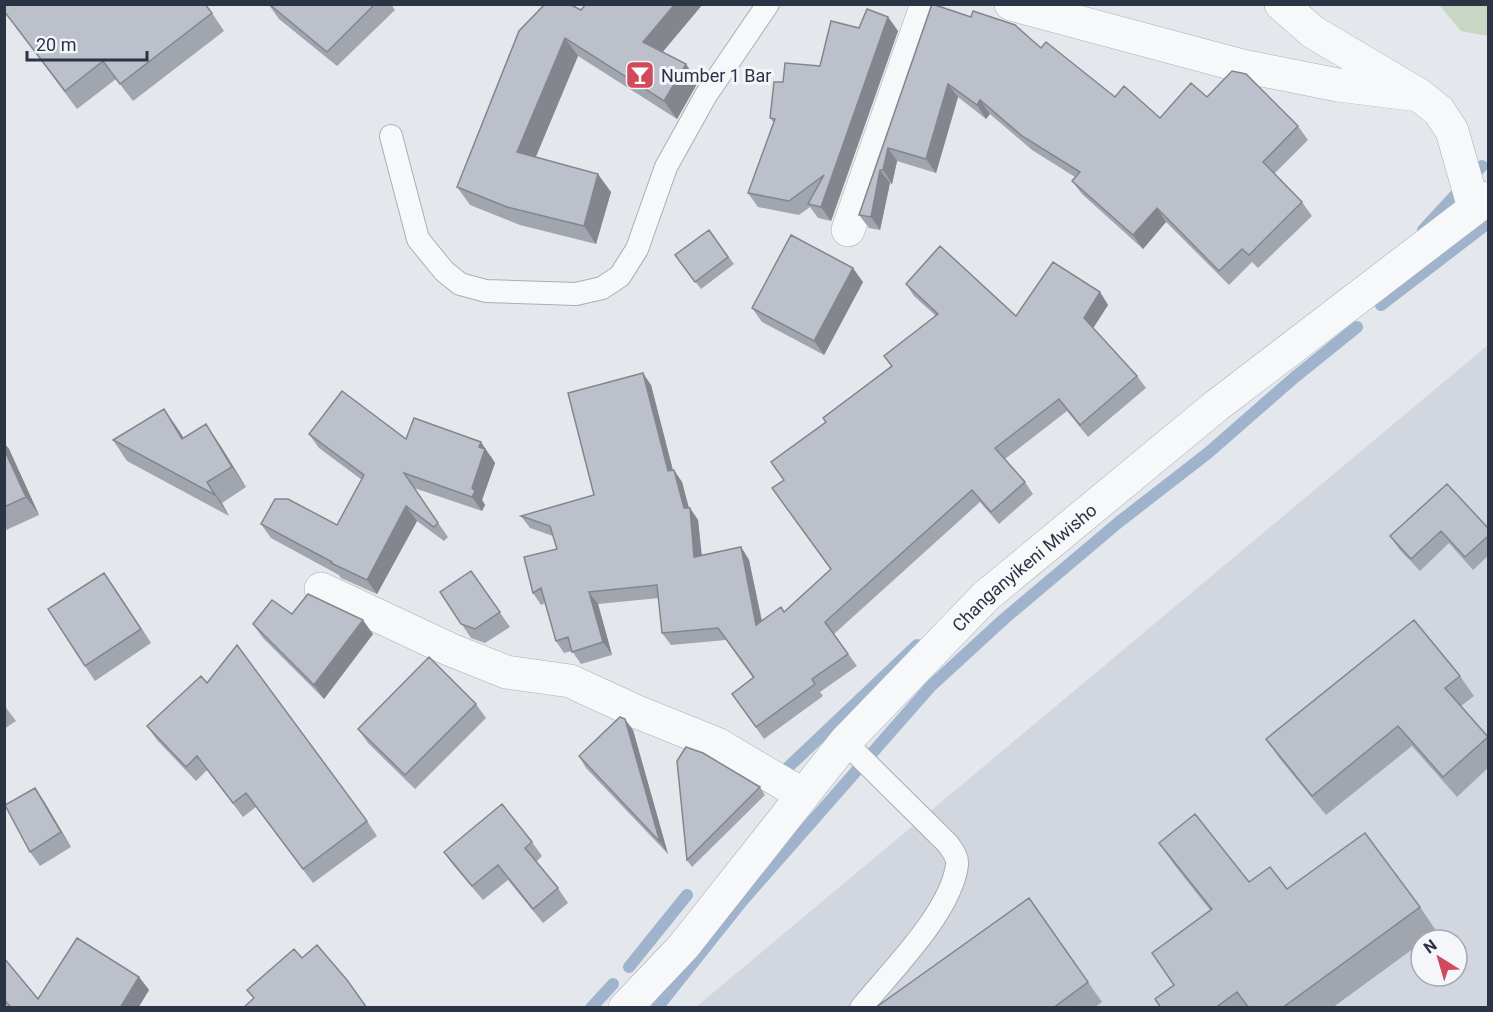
<svg xmlns="http://www.w3.org/2000/svg" width="1493" height="1012" font-family="Roboto,sans-serif">
<rect width="100%" height="100%" fill="#e4e7ec"/>
<path fill="#d2d6de" fill-rule="evenodd" d="M 1488,345 L 1488,1007 L 696,1007 ZM 1421,940 L 1457,940 L 1457,976 L 1421,976 Z"/>
<path fill="#c9d6c5" d="M 1439,5 L 1488,5 L 1488,36 L 1461,31 Z"/>
<g fill="none" stroke-linecap="round" stroke-linejoin="round">
<path stroke="#9fb4cc" stroke-width="12" d="M 1423,230 L 1482,166
M 1381,305 L 1488,223
M 781,774 L 917,645
M 629,967 L 687,895
M 591,1008 L 613,984
M 657,1008 L 743,900 L 931,686 L 1004,619 L 1119,522 L 1208,453 L 1295,377 L 1357,327"/>
<g stroke="#a9aeb7" stroke-width="24">
<path id="lane" d="M 391,136 L 418,239 L 444,271 L 460,284 L 486,291 L 576,294 L 602,288 L 620,276 L 637,249 L 666,167 L 706,95 L 768,4
M 845,742 L 948,844 C 952,850 958,857 957,865 C 951,912 891,971 861,1008"/>
</g>
<g stroke="#a9aeb7" stroke-width="34">
<g id="street">
<path d="M 1011,4 L 1242,66 L 1338,85 L 1419,95"/>
<path d="M 1281,4 L 1313,32 L 1419,95 L 1439,111 L 1452,131 L 1474,208"/>
<path d="M 848,230 L 927,4"/>
<path d="M 321,589 L 451,650 L 506,672 L 570,681 L 635,711 L 717,744 L 803,795"/>
<path id="s1" d="M 625,1008 L 683,947 L 845,742 L 986,596 L 1216,406 L 1488,198"/>
</g>
</g>
<use href="#lane" stroke="#f7f8fa" stroke-width="22"/>
<use href="#street" stroke="#f7f8fa" stroke-width="33"/>
</g>
<path fill="#a1a5ae" d="M 391,4 L 395,10 L 337,66 L 279,19 L 269,5 Z
M 545,4 L 663,52 L 698,82 L 677,119 L 578,56 L 535,157 L 611,192 L 596,244 L 520,225 L 470,205 L 457,187 Z
M 932,4 L 1041,48 L 1115,97 L 1160,118 L 1207,97 L 1298,126 L 1308,140 L 1274,174 L 1302,202 L 1312,216 L 1258,268 L 1252,262 L 1229,285 L 1166,222 L 1143,249 L 1082,194 L 1072,181 L 1075,177 L 1032,150 L 990,114 L 986,119 L 958,97 L 936,173 L 897,161 L 892,184 L 890,183 L 880,230 L 869,228 L 859,215 Z
M 4,11 L 212,13 L 224,31 L 133,101 L 116,79 L 77,109 Z
M 888,17 L 898,31 L 831,221 L 818,218 L 810,207 L 799,215 L 758,207 L 748,193 L 774,123 L 770,118 L 783,82 L 820,66 L 859,28 Z
M 709,230 L 734,264 L 701,289 L 675,255 Z
M 863,282 L 824,355 L 762,322 L 752,308 Z
M 906,284 L 1016,316 L 1100,292 L 1108,305 L 1093,328 L 1137,376 L 1146,388 L 1088,437 L 1067,411 L 1005,459 L 1025,482 L 1033,494 L 999,524 L 980,502 L 834,634 L 857,666 L 820,692 L 823,696 L 764,739 L 732,694 L 753,678 L 726,640 L 671,645 L 662,633 L 659,598 L 598,604 L 612,655 L 581,664 L 572,651 L 564,653 L 556,641 L 545,603 L 541,605 L 533,593 L 557,549 L 553,536 L 530,528 L 521,516 L 594,495 L 651,385 L 673,470 L 682,482 L 689,508 L 698,520 L 702,556 L 741,547 L 749,560 L 762,621 L 784,612 L 831,569 L 784,480 L 826,422 L 891,366 L 884,356 L 936,316 L 914,296 Z
M 164,409 L 184,438 L 220,445 L 246,487 L 222,503 L 229,516 L 127,461 L 113,440 Z
M 309,434 L 406,439 L 491,456 L 495,463 L 482,500 L 485,505 L 482,511 L 414,488 L 448,537 L 444,541 L 417,521 L 377,594 L 341,578 L 339,575 L 271,538 L 261,524 L 337,525 L 362,480 L 319,448 Z
M 4,443 L 9,449 L 39,515 L 4,531 Z
M 1447,484 L 1488,528 L 1488,556 L 1473,570 L 1449,543 L 1420,571 L 1399,549 L 1390,536 Z
M 471,571 L 510,627 L 485,643 L 471,638 L 440,592 Z
M 104,573 L 151,643 L 95,681 L 85,666 Z
M 292,614 L 373,634 L 324,699 L 263,638 L 253,624 Z
M 1460,676 L 1474,696 L 1461,706 L 1488,736 L 1488,768 L 1457,797 L 1412,746 L 1326,815 L 1280,759 L 1266,739 Z
M 207,683 L 367,821 L 377,836 L 313,883 L 256,807 L 243,817 L 207,770 L 196,781 L 157,740 L 147,726 Z
M 476,704 L 486,718 L 415,789 L 368,743 L 358,729 Z
M 4,705 L 16,721 L 4,729 Z
M 633,730 L 668,854 L 586,768 L 579,756 Z
M 760,787 L 765,795 L 692,867 L 687,860 Z
M 35,788 L 45,803 L 71,847 L 40,866 L 30,852 Z
M 532,842 L 542,856 L 536,862 L 558,888 L 568,903 L 543,923 L 508,880 L 483,900 L 454,866 L 444,852 Z
M 1159,843 L 1249,882 L 1287,889 L 1420,907 L 1437,932 L 1425,940 L 1421,940 L 1421,943 L 1332,1008 L 1161,1008 L 1174,985 L 1210,910 L 1176,867 Z
M 1029,898 L 1102,1002 L 1094,1008 L 875,1008 Z
M 4,958 L 38,999 L 139,977 L 149,990 L 138,1008 L 9,1008 L 4,1003 Z"/>
<path fill="#83868d" d="M 675,4 L 703,4 L 656,60 L 643,42 Z
M 888,17 L 898,31 L 831,221 L 821,207 Z
M 565,38 L 578,56 L 530,171 L 517,152 Z
M 686,64 L 698,82 L 677,119 L 664,101 Z
M 948,84 L 958,97 L 936,173 L 926,159 Z
M 980,100 L 990,114 L 986,119 L 977,105 Z
M 888,148 L 897,161 L 892,184 L 883,170 Z
M 880,170 L 890,183 L 880,230 L 871,217 Z
M 598,174 L 611,192 L 596,244 L 584,226 Z
M 1157,208 L 1166,222 L 1143,249 L 1133,235 Z
M 853,268 L 863,282 L 824,355 L 814,341 Z
M 1100,292 L 1108,305 L 1092,330 L 1084,318 Z
M 643,373 L 651,385 L 676,483 L 668,471 Z
M 164,409 L 178,429 L 196,459 L 182,439 Z
M 206,424 L 220,445 L 246,487 L 232,467 Z
M 481,442 L 495,463 L 482,500 L 485,505 L 482,511 L 472,497 L 472,488 L 479,447 Z
M 4,443 L 9,449 L 39,515 L 26,497 L 4,449 Z
M 674,470 L 682,482 L 690,513 L 690,508 L 698,520 L 703,569 L 694,557 L 684,508 Z
M 207,482 L 222,503 L 229,516 L 215,495 Z
M 406,506 L 417,521 L 377,594 L 367,580 Z
M 741,547 L 749,560 L 765,637 L 756,625 Z
M 104,573 L 114,587 L 151,643 L 141,629 Z
M 589,592 L 598,604 L 612,655 L 603,642 Z
M 363,620 L 373,634 L 324,699 L 314,685 Z
M 625,719 L 633,730 L 668,854 L 660,842 Z
M 35,788 L 45,803 L 71,847 L 61,832 Z
M 139,977 L 149,990 L 138,1008 L 120,1008 Z"/>
<path fill="#bbc0ca" stroke="#83868d" stroke-width="1.5" d="M 4,4 L 205,4 L 212,13 L 120,84 L 103,61 L 65,91 L 4,11 Z
M 269,4 L 375,4 L 327,52 Z
M 545,4 L 569,4 L 581,10 L 586,4 L 675,4 L 643,42 L 686,64 L 664,101 L 565,38 L 517,152 L 598,174 L 584,226 L 507,207 L 457,187 L 519,31 Z
M 932,4 L 971,17 L 973,11 L 1015,25 L 1041,48 L 1046,42 L 1115,97 L 1124,86 L 1160,118 L 1191,83 L 1207,97 L 1232,71 L 1246,74 L 1298,126 L 1263,162 L 1302,202 L 1249,255 L 1242,249 L 1219,271 L 1157,208 L 1133,235 L 1072,181 L 1080,172 L 1022,136 L 980,100 L 977,105 L 948,84 L 926,159 L 888,148 L 883,170 L 880,170 L 871,217 L 859,215 Z
M 867,9 L 888,17 L 821,207 L 808,204 L 824,175 L 789,201 L 748,193 L 775,119 L 770,118 L 774,82 L 783,82 L 785,63 L 820,66 L 831,21 L 859,28 Z
M 709,230 L 728,257 L 695,282 L 675,255 Z
M 791,235 L 853,268 L 814,341 L 752,308 Z
M 940,246 L 1016,316 L 1053,262 L 1100,292 L 1084,318 L 1137,376 L 1080,425 L 1059,399 L 995,448 L 1025,482 L 991,512 L 972,490 L 825,622 L 848,654 L 812,679 L 815,684 L 756,727 L 732,694 L 754,677 L 718,628 L 662,633 L 657,585 L 589,592 L 603,642 L 572,652 L 568,637 L 556,641 L 541,588 L 533,593 L 524,557 L 557,549 L 550,526 L 521,516 L 594,495 L 568,393 L 643,373 L 668,471 L 674,470 L 684,508 L 690,508 L 694,557 L 741,547 L 756,625 L 781,607 L 784,612 L 831,569 L 772,488 L 784,480 L 771,462 L 826,422 L 823,418 L 892,366 L 884,356 L 938,314 L 906,284 Z
M 342,391 L 406,439 L 414,418 L 481,442 L 479,447 L 485,449 L 472,488 L 475,491 L 472,497 L 404,473 L 438,523 L 434,527 L 406,506 L 367,580 L 331,563 L 332,562 L 261,524 L 275,499 L 288,499 L 337,525 L 364,475 L 309,434 Z
M 164,409 L 182,439 L 206,424 L 232,467 L 207,482 L 215,495 L 113,440 Z
M 4,449 L 26,497 L 4,507 Z
M 1447,484 L 1488,528 L 1488,536 L 1465,557 L 1441,531 L 1411,559 L 1390,536 Z
M 471,571 L 500,612 L 475,629 L 461,624 L 440,592 Z
M 104,573 L 141,629 L 85,666 L 48,609 Z
M 308,594 L 363,620 L 314,685 L 253,624 L 272,600 L 292,614 Z
M 1414,620 L 1460,676 L 1445,688 L 1488,737 L 1443,777 L 1398,726 L 1312,796 L 1266,739 Z
M 237,645 L 367,821 L 303,869 L 246,793 L 233,803 L 197,756 L 186,767 L 147,726 L 201,676 L 207,683 Z
M 429,657 L 476,704 L 405,775 L 358,729 Z
M 620,717 L 625,719 L 660,842 L 579,756 Z
M 686,747 L 703,753 L 760,787 L 687,860 L 677,761 Z
M 35,788 L 61,832 L 30,852 L 5,805 Z
M 502,804 L 532,842 L 525,848 L 558,888 L 533,909 L 498,865 L 472,886 L 444,852 Z
M 1195,814 L 1249,882 L 1270,867 L 1287,889 L 1365,833 L 1420,907 L 1282,1008 L 1249,1008 L 1237,992 L 1215,1008 L 1161,1008 L 1155,999 L 1174,985 L 1152,953 L 1212,909 L 1159,843 Z
M 1029,898 L 1088,982 L 1053,1008 L 875,1008 Z
M 77,938 L 139,977 L 120,1008 L 12,1008 L 4,1000 L 4,958 L 38,999 Z
M 317,945 L 347,980 L 367,1008 L 243,1008 L 254,998 L 247,990 L 294,949 L 302,958 Z"/>
<defs>
<g id="bar-square" transform="scale(1.5)"><rect x="-9" y="-9" width="18" height="18" rx="4" fill="#d1495b" stroke="#f4f6f9"/><path d="M-6-5H6L.8 .8V4.5H3.5V6h-7V4.5H-.8V.8Z" fill="#fff"/></g>
</defs>
<g fill-rule="evenodd">
<use href="#bar-square" x="640" y="75"/>
</g>
<g text-anchor="middle" dominant-baseline="central" stroke-width="6" stroke-linejoin="round" paint-order="stroke">
<g font-size="18" fill="#2b3445" stroke="#f4f6f9" text-anchor="start">
<text x="661" y="75">Number 1 Bar</text>
</g>
<g font-size="18" fill="#2b3445" stroke="#f4f6f9">
<text stroke="none"><textPath href="#s1" startOffset="596">Changanyikeni Mwisho</textPath></text>
</g>
</g>
<rect width="1493" height="1012" fill="none" stroke="#2b3445" stroke-width="12"/>
<g transform="translate(1439 958) rotate(323)"><circle r="28" fill="#f4f6f9" stroke="#a4a8b1" stroke-width="1.5"/>
<path d="M0-4.5L10 22L0 15L-10 22Z" fill="#d1495b"/>
<text y="-9" font-size="16" font-weight="bold" text-anchor="middle" fill="#2b3445">N</text>
</g>
<path d="M27 51v9h120v-9" fill="none" stroke="#2b3445" stroke-width="3"/>
<text x="36" y="51" font-size="18" fill="#2b3445" stroke="#f4f6f9" stroke-width="4.5" paint-order="stroke">20 m</text>
</svg>
